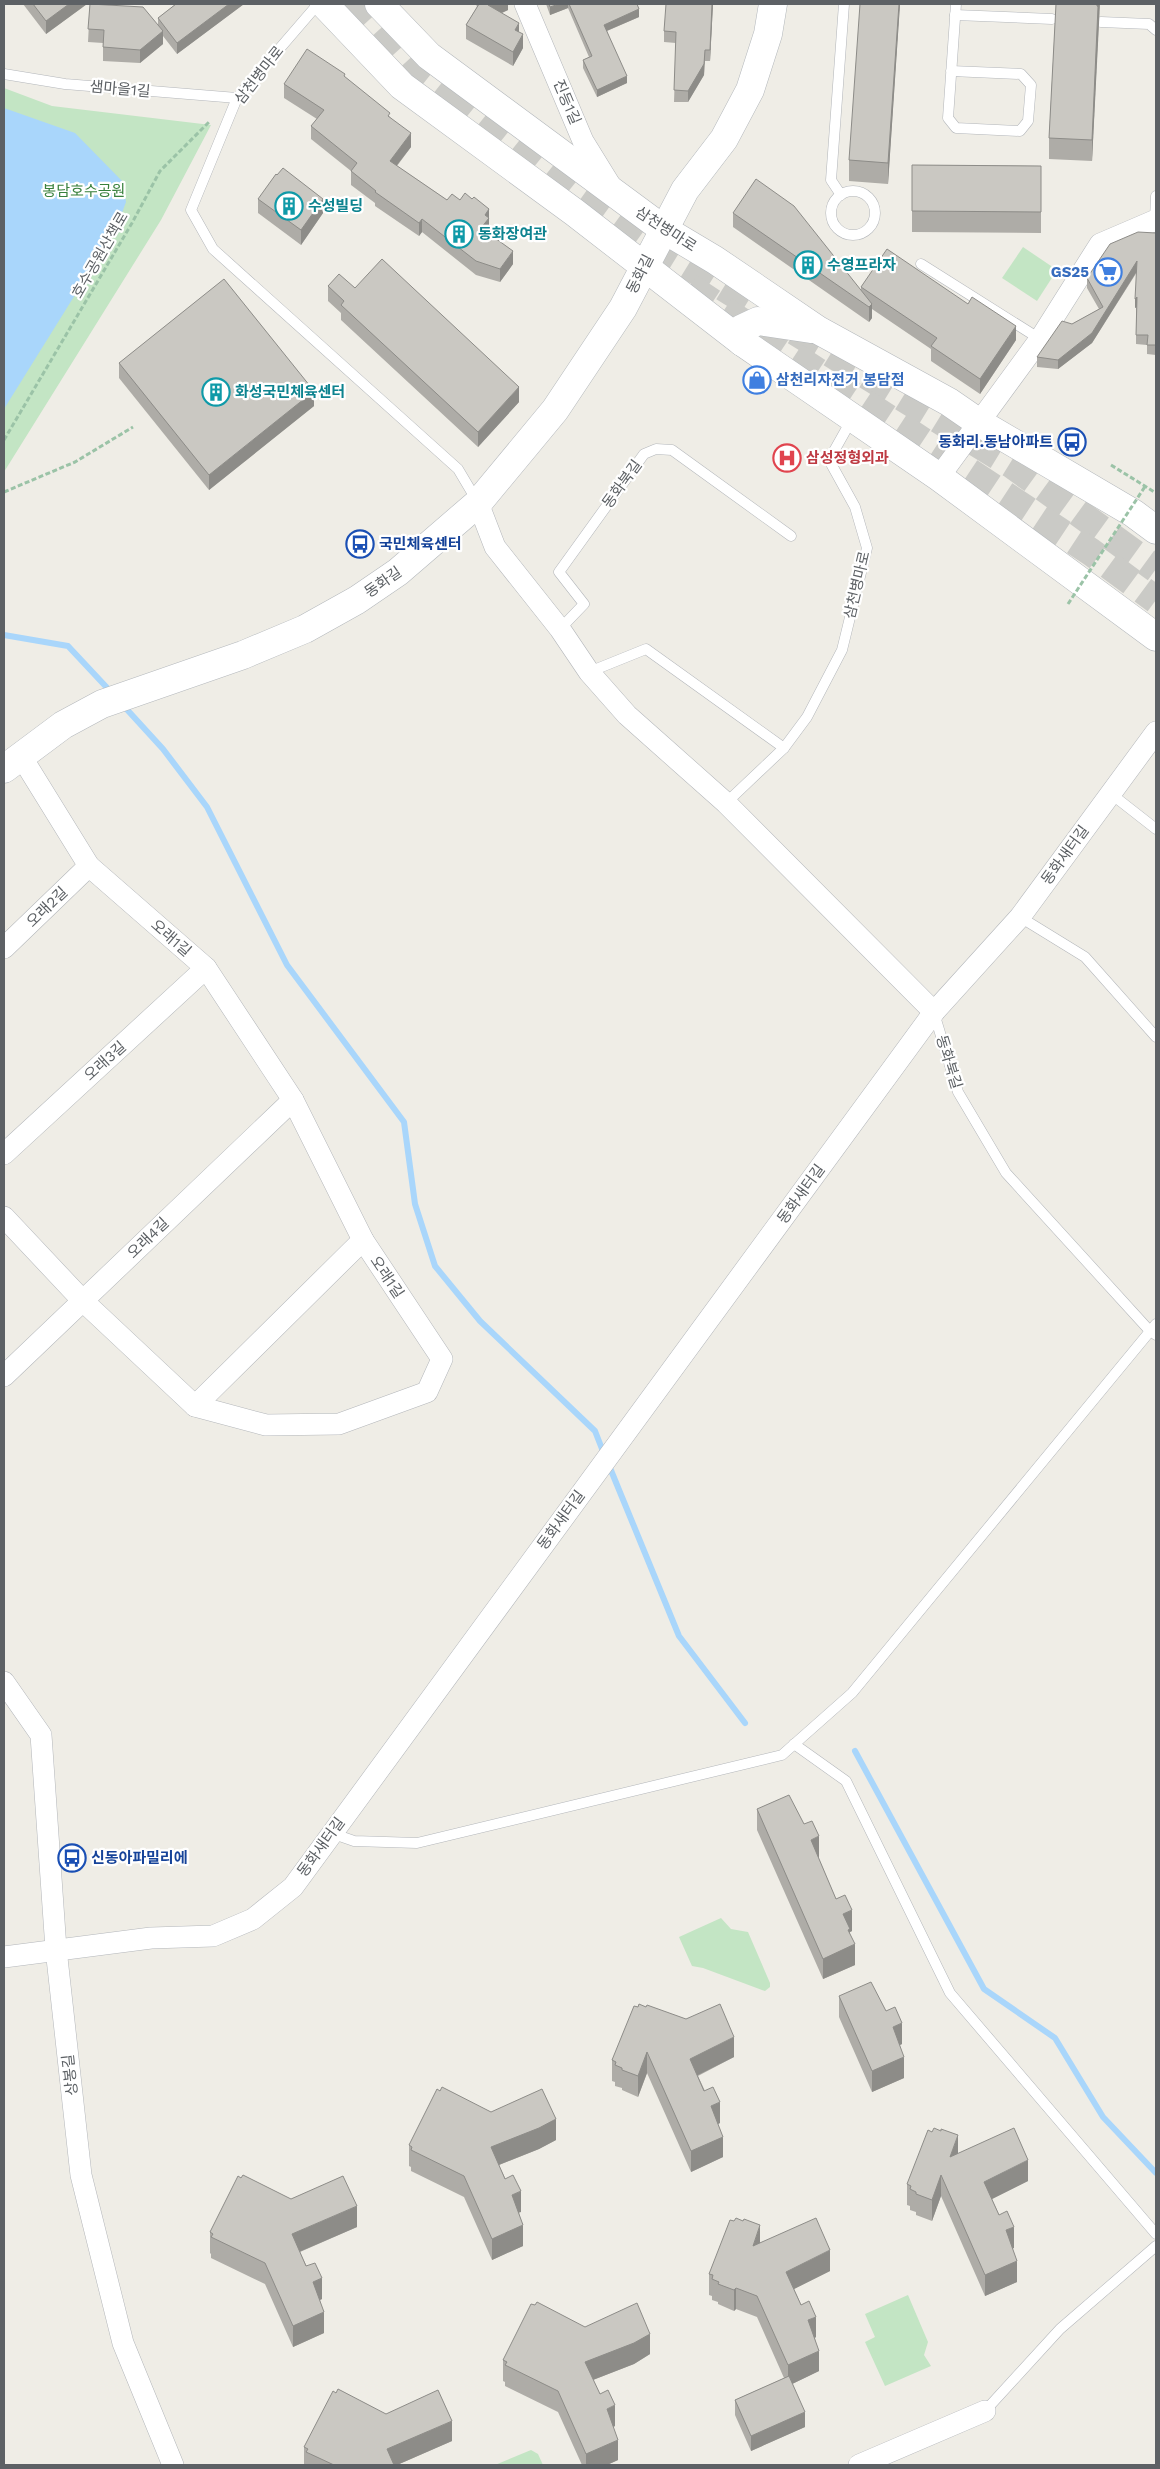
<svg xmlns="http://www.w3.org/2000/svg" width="1160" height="2469" viewBox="0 0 1160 2469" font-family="'Work Sans','Noto Sans KR',sans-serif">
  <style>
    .green { fill: #c3e5c4 }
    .water { fill: #a9d6fb }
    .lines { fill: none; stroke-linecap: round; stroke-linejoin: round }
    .stream { stroke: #a9d6fb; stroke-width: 6 }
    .secondary-tunnel { stroke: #cacac6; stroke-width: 28; stroke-dasharray: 28 14; stroke-linecap: butt }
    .lane-casing { stroke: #b3b6ba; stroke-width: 11 }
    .street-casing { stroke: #b3b6ba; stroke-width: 22 }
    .secondary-casing { stroke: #b4b8bc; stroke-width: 29 }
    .path { stroke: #9bc3a7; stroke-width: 3; stroke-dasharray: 5 2.5; stroke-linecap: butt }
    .lane { stroke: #fff; stroke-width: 10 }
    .street { stroke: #fff; stroke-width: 21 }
    .secondary { stroke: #fff; stroke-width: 28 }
    .path-bridge { stroke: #9bc3a7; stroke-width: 3; stroke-dasharray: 5 2.5; stroke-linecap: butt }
    .wall { fill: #aeaca7 }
    .shaded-wall { fill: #8d8c88 }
    .building { fill: #cac8c2; stroke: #8d8c88 }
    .labels { text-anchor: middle; stroke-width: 4.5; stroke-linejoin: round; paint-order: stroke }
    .street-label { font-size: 15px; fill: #5d6165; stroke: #fff }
    .park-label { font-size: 15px; fill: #38813d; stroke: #fff }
    .culture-label { font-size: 15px; font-weight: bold; fill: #0d838f; stroke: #fff; text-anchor: start }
    .shop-label { font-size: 15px; font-weight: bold; fill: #366cbe; stroke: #fff; text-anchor: end }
    .transit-label { font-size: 15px; font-weight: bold; fill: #164399; stroke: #fff; text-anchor: start }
    .health-label { font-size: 15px; font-weight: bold; fill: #be3a42; stroke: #fff; text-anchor: start }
  </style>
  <rect width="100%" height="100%" fill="#efede6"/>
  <!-- green -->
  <g class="green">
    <polygon points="4,88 52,106 211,125 161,220 4,472"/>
    <polygon points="1023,247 1057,270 1037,301 1002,278"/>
    <polygon points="721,1918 731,1929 748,1932 770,1983 770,1987 765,1991 703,1968 692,1966 679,1937"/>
    <polygon points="908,2295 928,2342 924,2355 931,2366 885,2386 865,2342 875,2337 865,2314"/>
    <polygon points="531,2450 538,2454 543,2465 495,2465"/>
  </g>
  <!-- water -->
  <polygon class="water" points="4,108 75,133 122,181 126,202 116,229 4,409"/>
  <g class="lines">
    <!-- stream -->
    <g class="stream">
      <polyline points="4,635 68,646 111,692"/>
      <polyline points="121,703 163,749 207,807 287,965 404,1122 415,1204 435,1266 480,1321 595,1431 604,1454"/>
      <polyline points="608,1463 679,1636 745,1723"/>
      <polyline points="855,1751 984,1989 1055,2038 1103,2117 1156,2173"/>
    </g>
    <!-- secondary-tunnel -->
    <g class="secondary-tunnel">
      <polyline points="345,4 403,68 460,113"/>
      <polyline points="453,89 581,192 653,244 1011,464 1156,569"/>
      <polyline points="689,287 1091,552 1156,600"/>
    </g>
    <!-- lane casing -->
    <g class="lane-casing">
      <g id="lane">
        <polyline points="318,4 237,98 191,210 213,249 458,469 477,501"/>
        <polyline points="955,15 1052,19"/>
        <polyline points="1101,22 1149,24 1156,30"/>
        <polyline points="951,71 1021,74 1031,85 1028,121 1020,131 956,128 948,118 956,4"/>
        <polyline points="4,74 65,84 237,98"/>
        <circle cx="853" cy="213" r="22"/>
        <polyline points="841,195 831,180 844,4"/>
        <polyline points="1155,220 1156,196"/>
        <polyline points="921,264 1040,339"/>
        <polyline points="560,629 584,604 559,572 644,454 656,449 672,450 791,536"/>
        <polyline points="589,672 646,649 784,748"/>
        <polyline points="1110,793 1156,829"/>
        <polyline points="726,803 784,748 807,717 842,650 867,548 855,507 829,460 852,419"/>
        <polyline points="1020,917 1085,957 1156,1037"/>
        <polyline points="934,1013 958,1092 1006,1173 1149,1330 1156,1335"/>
        <polyline points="794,1744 846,1781 950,1993 1156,2234"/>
        <polyline points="331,1833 354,1841 417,1843 782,1755 852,1693 1156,1324"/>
        <polyline points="985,2411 1060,2329 1156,2246"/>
      </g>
    </g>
    <!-- street casing -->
    <g class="street-casing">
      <g id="street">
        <polyline points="525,4 583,141 612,188"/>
        <polyline points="939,477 1040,339 1100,244 1156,220"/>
        <polyline points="478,503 495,547 560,629 589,672 627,715 726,803 934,1012"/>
        <polyline points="4,948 89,866"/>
        <polyline points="4,1154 206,968"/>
        <polyline points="4,1217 83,1301 195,1406 266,1425 339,1424 427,1392 442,1359 363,1240 293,1100 206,968 89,866 21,756"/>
        <polyline points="4,1376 293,1100"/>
        <polyline points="195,1406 363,1240"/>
        <polyline points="4,1682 41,1735 56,1949 81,2175 123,2343 173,2465"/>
        <polyline points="4,1957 151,1938 213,1936 253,1919 293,1887 934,1012 1020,917 1156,732"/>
        <polyline points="859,2465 985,2411"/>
      </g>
    </g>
    <!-- secondary casing -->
    <g class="secondary-casing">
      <g id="secondary">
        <polyline points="324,4 402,86 574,212 742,342 939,477 1156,637"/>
        <polyline points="379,4 429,56 663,229 715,260 818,330 949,402 978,422 1133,513 1156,530"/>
        <polyline points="742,342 741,329 758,321 811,329"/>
        <polyline points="4,769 63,725 102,704 243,655 305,629 357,600 398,572 478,503 555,410 623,308 685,190 724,139 750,90 768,34 773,4"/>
      </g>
    </g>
    <!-- path -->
    <g class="path">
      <polyline points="4,440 132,223 160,171 210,121"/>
      <polyline points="1111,465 1156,493"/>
      <polyline points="4,492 75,462 133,427"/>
    </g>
    <!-- lane -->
    <use href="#lane" class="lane"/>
    <!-- street -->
    <use href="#street" class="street"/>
    <!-- secondary -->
    <use href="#secondary" class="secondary"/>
    <!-- path-bridge -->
    <polyline class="path-bridge" points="1068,604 1146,485"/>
  </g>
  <!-- wall -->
  <g class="wall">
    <polygon points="23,4 87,4 46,34"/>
    <polygon points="90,4 109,4 107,5 158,25 158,18 176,4 244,4 177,54 163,36 163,44 140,63 103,61 103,43 88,42"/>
    <polygon points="476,4 508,4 508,10 502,13 519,33 523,48 513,66 466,39 466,25 477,7"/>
    <polygon points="546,4 637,4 639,17 607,31 627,83 597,97 583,68 583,60 589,57 568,8 550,15"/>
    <polygon points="713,4 710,61 705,61 704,75 688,102 674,102 676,43 664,42 664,31"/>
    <polygon points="900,4 888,184 849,181 849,160"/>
    <polygon points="1056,4 1099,16 1092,161 1049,159 1049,138"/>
    <polygon points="345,77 390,117 411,147 397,166 447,200 460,200 472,199 489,209 489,231 488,232 513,264 500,282 476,275 422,232 419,236 375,206 375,203 351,185 351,171 311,139 311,126 317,119 284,98 284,84"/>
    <polygon points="912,165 1041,166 1041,233 912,232"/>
    <polygon points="258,199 323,213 301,245 258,213"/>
    <polygon points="733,213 861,290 861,287 1016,340 980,394 931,361 931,349 872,309 872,318 869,322 733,227"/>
    <polygon points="1156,233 1156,355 1147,354 1147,345 1136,344 1136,307 1135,308 1137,272 1092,343 1058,369 1037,367 1037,357 1072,324 1099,309 1087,288 1087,278"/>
    <polygon points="328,286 355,288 519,402 478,447 341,320 341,313 328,301"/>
    <polygon points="119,363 314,406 209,490 119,378"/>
    <polygon points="757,1809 804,1824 819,1857 818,1857 836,1899 852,1931 850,1932 850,1934 855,1965 823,1979 757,1830"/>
    <polygon points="839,1996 902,2044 900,2045 904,2078 872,2092 839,2017"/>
    <polygon points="638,2007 646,2007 734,2057 698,2076 720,2123 718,2124 723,2157 691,2172 647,2073 638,2097 622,2090 622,2088 615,2086 615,2082 612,2081 612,2060"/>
    <polygon points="491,2112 556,2140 539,2149 499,2165 521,2212 519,2212 523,2246 492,2260 464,2197 411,2171 411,2167 409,2166 409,2145"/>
    <polygon points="958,2154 1028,2181 992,2199 1014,2248 1012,2248 1017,2282 985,2296 941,2196 932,2221 916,2215 916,2212 910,2210 910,2206 907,2205 907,2184"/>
    <polygon points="357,2227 300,2252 322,2299 320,2300 324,2333 293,2347 265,2284 211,2258 211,2254 210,2253 210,2232"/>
    <polygon points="760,2243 830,2271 794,2289 816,2337 815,2338 819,2371 792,2384 805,2427 751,2451 735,2415 735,2400 784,2378 757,2317 736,2309 734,2311 718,2304 718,2302 712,2300 712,2296 709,2295 709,2274"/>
    <polygon points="585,2327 650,2354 634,2364 593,2380 615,2426 613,2427 618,2460 607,2465 582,2465 558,2412 505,2386 505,2382 503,2381 503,2360"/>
    <polygon points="386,2414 452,2441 397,2465 304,2465 304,2447"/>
  </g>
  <!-- shaded-wall -->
  <g class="shaded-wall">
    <polygon points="69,4 87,4 46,34 46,21"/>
    <polygon points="229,4 244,4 177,54 177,43"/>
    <polygon points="490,4 508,4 508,10 488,19 488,5"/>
    <polygon points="559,4 568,4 568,8 550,15 550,7"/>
    <polygon points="712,4 713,4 710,61 710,50"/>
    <polygon points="899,4 900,4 888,184 888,163"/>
    <polygon points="1094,4 1100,4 1092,161 1092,140"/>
    <polygon points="639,9 639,17 604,32 604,25"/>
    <polygon points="519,23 519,37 515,30"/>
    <polygon points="163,31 163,44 140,63 140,50"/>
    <polygon points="523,34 523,48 513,66 513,52"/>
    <polygon points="705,50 704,75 688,102 688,91"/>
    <polygon points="627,76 627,83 597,97 597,90"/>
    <polygon points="411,133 411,147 390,174 390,161"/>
    <polygon points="323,199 323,213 301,245 301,230"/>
    <polygon points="489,209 489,231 481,241 481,228 485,215"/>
    <polygon points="422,219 422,232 419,236 419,223"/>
    <polygon points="513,251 513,264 500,282 500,269"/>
    <polygon points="1137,261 1137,271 1092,343 1058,369 1058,360 1092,333"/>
    <polygon points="1137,297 1137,307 1135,308 1135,299"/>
    <polygon points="872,304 872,318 869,322 869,307"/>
    <polygon points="1016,326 1016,340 980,394 980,379"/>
    <polygon points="519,387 519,402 478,447 478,432"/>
    <polygon points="314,391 314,406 209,490 209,475"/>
    <polygon points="819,1836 819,1857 811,1861 811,1840"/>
    <polygon points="852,1910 852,1931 850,1932 850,1946 855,1944 855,1965 823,1979 823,1959 843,1914"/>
    <polygon points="902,2023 902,2044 893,2048 893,2027"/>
    <polygon points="734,2037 734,2057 690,2079 690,2059"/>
    <polygon points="647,2052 647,2073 638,2097 638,2076"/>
    <polygon points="904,2057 904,2078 872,2092 872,2071"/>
    <polygon points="720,2102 720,2123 711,2127 711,2106"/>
    <polygon points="556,2119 556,2140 539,2149 491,2168 491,2147"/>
    <polygon points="958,2135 958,2156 950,2157"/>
    <polygon points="723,2137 723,2157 691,2172 691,2151"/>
    <polygon points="1028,2160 1028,2181 984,2203 984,2182"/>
    <polygon points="941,2175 941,2196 932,2221 932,2200"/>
    <polygon points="521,2191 521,2212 512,2215 512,2195"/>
    <polygon points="357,2206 357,2227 292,2255 292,2234"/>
    <polygon points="523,2225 523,2246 492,2260 492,2239"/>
    <polygon points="760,2225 760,2246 753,2246"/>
    <polygon points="1014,2227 1014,2248 1006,2251 1006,2230"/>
    <polygon points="830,2250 830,2271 786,2293 786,2272"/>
    <polygon points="1017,2261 1017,2282 985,2296 985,2275"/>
    <polygon points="322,2278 322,2299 313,2303 313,2282"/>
    <polygon points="736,2288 736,2309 734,2311 734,2290"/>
    <polygon points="324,2312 324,2333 293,2347 293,2326"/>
    <polygon points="816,2317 816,2337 808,2341 808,2320"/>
    <polygon points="650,2334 650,2354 634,2364 585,2383 585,2362"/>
    <polygon points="819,2351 819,2371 788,2386 788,2365"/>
    <polygon points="615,2405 615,2426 607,2430 607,2409"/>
    <polygon points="805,2412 805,2427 751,2451 751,2436"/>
    <polygon points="452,2421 452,2441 397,2465 387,2465 387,2449"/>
    <polygon points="618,2440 618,2460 607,2465 586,2465 586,2454"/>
  </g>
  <!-- building -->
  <g class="building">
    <polygon points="33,4 69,4 46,21"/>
    <polygon points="90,4 143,7 163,31 140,50 103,47 104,30 88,29"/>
    <polygon points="176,4 229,4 177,43 158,18"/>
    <polygon points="479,4 490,4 488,5 519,23 515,30 523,34 513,52 466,25"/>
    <polygon points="549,4 559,4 550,7"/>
    <polygon points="569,4 637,4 639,9 604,25 627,76 597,90 583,60 592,56"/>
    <polygon points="666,4 712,4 710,50 705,50 704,64 688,91 674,90 676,32 664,31"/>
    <polygon points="860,4 899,4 888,163 849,160"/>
    <polygon points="1056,4 1096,4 1098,7 1092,140 1049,138"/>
    <polygon points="307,49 345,74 344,76 390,113 388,116 411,133 390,161 447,200 452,194 460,200 465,193 472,199 474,197 489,209 485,215 489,218 481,228 513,251 500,269 476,261 422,219 419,223 375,192 376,191 351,171 357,163 311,126 324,110 284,84"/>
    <polygon points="912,165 1041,166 1041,212 912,211"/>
    <polygon points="283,168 323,199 301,230 258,199 276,174 277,175"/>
    <polygon points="756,179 794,206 872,304 869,307 733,213"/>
    <polygon points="1138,232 1156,233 1156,345 1147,345 1148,335 1136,335 1137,297 1135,299 1137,261 1092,333 1058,360 1037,357 1062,321 1072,324 1103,307 1087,278 1110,244"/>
    <polygon points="887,249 968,304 972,297 1016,326 980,379 931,346 937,338 861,287"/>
    <polygon points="382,259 519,387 478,432 341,305 344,301 328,286 339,274 355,288"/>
    <polygon points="224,279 314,391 209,475 119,363"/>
    <polygon points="789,1795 804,1824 812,1821 819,1836 811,1840 836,1899 845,1895 852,1910 843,1914 850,1929 848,1930 855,1944 823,1959 757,1809"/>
    <polygon points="871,1982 886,2011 895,2007 902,2023 893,2027 904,2057 872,2071 839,1996"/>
    <polygon points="639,2004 646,2007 647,2005 686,2019 720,2004 734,2037 690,2059 704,2091 713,2087 720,2102 711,2106 723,2137 691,2151 647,2052 638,2076 622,2070 622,2068 615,2065 616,2062 612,2060 634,2006 638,2007"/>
    <polygon points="442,2087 491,2112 542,2089 556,2119 539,2128 491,2147 505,2179 513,2175 521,2191 512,2195 523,2225 492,2239 464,2176 411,2150 412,2147 409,2145 437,2089 440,2091"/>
    <polygon points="934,2128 941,2131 941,2129 958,2135 950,2157 1014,2128 1028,2160 984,2182 999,2215 1007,2211 1014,2227 1006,2230 1017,2261 985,2275 941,2175 932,2200 916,2194 916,2192 910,2189 911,2186 907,2184 928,2130 932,2132"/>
    <polygon points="243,2175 291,2199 343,2176 357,2206 292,2234 306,2266 315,2263 322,2278 313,2282 324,2312 293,2326 265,2263 211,2237 213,2234 210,2232 238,2176 241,2178"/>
    <polygon points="736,2218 743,2221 744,2219 760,2225 753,2246 816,2218 830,2250 786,2272 801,2305 809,2301 816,2317 808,2320 819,2351 788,2365 757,2296 736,2288 734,2290 718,2284 719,2282 712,2279 713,2275 709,2274 730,2220 734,2221"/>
    <polygon points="537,2302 585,2327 637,2303 650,2334 634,2343 585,2362 600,2394 608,2390 615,2405 607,2409 618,2440 586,2454 558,2391 505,2365 507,2362 503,2360 531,2304 535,2305"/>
    <polygon points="789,2376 805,2412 751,2436 735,2400"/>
    <polygon points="338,2389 386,2414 438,2390 452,2421 387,2449 394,2465 334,2465 306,2452 308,2449 304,2447 333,2391 336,2393"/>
  </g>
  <!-- icons -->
  <defs>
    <g id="building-ring" transform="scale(1.4375)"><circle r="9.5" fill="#fff" stroke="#0f9aa8" stroke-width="1.5"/><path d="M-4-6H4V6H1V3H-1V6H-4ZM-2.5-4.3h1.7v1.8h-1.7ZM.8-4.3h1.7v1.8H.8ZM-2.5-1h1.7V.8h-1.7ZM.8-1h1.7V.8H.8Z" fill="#0f9aa8"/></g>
    <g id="supermarket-ring" transform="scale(1.4375)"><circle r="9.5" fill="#fff" stroke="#3f7fe0" stroke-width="1.5"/><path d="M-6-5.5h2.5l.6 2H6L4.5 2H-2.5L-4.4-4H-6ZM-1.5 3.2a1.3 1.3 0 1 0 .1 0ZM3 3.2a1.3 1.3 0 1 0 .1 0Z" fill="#3f7fe0"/></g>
    <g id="shop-ring" transform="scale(1.4375)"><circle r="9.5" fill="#fff" stroke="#3f7fe0" stroke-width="1.5"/><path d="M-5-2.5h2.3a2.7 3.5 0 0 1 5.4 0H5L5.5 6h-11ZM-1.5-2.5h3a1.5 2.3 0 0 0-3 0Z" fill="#3f7fe0"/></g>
    <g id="bus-ring" transform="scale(1.4375)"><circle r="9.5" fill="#fff" stroke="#1a4fb4" stroke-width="1.5"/><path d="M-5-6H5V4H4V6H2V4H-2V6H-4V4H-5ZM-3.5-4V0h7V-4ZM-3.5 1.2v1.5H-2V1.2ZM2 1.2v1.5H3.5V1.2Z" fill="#1a4fb4"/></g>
    <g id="hospital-ring" transform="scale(1.4375)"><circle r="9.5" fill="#fff" stroke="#e0444e" stroke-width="1.5"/><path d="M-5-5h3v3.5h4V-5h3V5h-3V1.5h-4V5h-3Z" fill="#e0444e"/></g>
  </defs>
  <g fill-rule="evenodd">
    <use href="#building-ring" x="289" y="206"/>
    <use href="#building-ring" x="459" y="234"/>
    <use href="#building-ring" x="808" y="265"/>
    <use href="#supermarket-ring" x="1108" y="272"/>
    <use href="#shop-ring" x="757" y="380"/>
    <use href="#building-ring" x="216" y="392"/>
    <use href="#bus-ring" x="1072" y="442"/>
    <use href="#hospital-ring" x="787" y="458"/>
    <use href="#bus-ring" x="360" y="544"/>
    <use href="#bus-ring" x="72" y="1858"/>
  </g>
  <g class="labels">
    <!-- street labels -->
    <g class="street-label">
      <text transform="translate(259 75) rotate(-52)" y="5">삼천병마로</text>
      <text transform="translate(120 89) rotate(5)" y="5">샘마을1길</text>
      <text transform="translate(567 102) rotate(67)" y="5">진등1길</text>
      <text transform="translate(666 229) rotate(33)" y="5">삼천병마로</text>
      <text transform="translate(100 255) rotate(-60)" y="5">호수공원산책로</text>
      <text transform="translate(640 274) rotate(-63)" y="5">동화길</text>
      <text transform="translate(622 484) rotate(-54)" y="5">동화북길</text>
      <text transform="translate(383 582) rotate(-35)" y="5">동화길</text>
      <text transform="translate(857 585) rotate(-77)" y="5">삼천병마로</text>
      <text transform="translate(1065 855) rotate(-54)" y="5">동화새터길</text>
      <text transform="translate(47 907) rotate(-44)" y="5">오래2길</text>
      <text transform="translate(171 938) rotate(41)" y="5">오래1길</text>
      <text transform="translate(105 1061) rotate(-42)" y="5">오래3길</text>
      <text transform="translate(949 1062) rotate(73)" y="5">동화북길</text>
      <text transform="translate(801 1194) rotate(-54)" y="5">동화새터길</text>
      <text transform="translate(148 1238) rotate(-44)" y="5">오래4길</text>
      <text transform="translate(387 1277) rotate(56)" y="5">오래1길</text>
      <text transform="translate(561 1520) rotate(-54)" y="5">동화새터길</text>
      <text transform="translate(321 1847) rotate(-54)" y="5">동화새터길</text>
      <text transform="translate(70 2075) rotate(-96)" y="5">상봉길</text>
    </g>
    <!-- park labels -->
    <g class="park-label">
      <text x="84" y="196">봉담호수공원</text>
    </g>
    <!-- culture labels -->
    <g class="culture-label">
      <text x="308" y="211">수성빌딩</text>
      <text x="478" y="239">동화장여관</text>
      <text x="827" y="270">수영프라자</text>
      <text x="235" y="397">화성국민체육센터</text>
    </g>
    <!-- shop labels -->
    <g class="shop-label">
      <text x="1089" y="277">GS25</text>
      <text x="776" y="385" text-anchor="start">삼천리자전거 봉담점</text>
    </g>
    <!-- transit labels -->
    <g class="transit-label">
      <text x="1053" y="447" text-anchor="end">동화리.동남아파트</text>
      <text x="379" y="549">국민체육센터</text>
      <text x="91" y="1863">신동아파밀리에</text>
    </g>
    <!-- health labels -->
    <g class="health-label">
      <text x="806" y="463">삼성정형외과</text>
    </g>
  </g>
  <!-- border -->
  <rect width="1160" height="2469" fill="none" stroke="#5d6165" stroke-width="10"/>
</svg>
